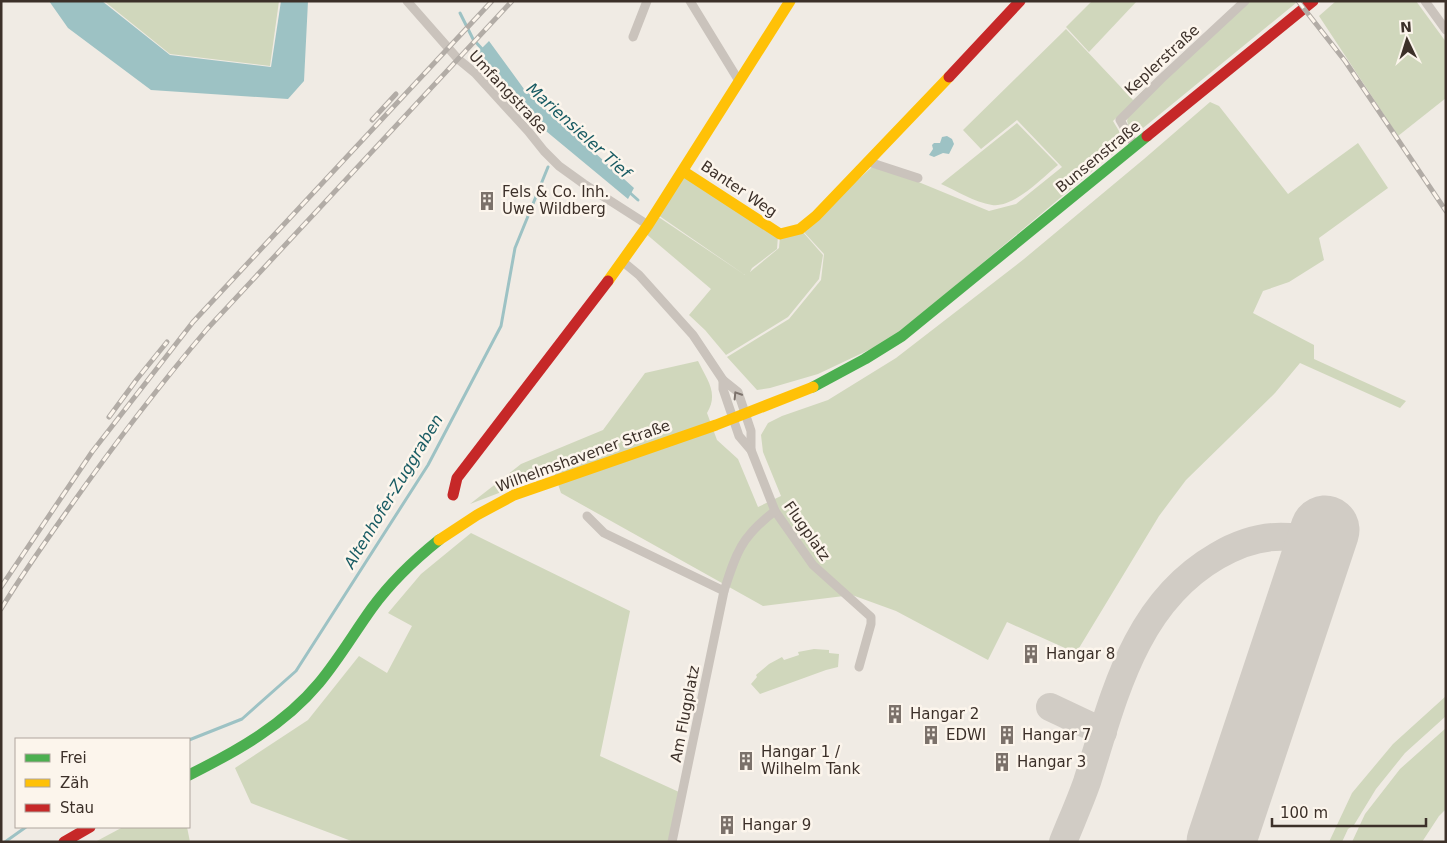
<svg xmlns="http://www.w3.org/2000/svg" width="1447" height="843" viewBox="0 0 1447 843" font-family="'DejaVu Sans',sans-serif">
  <style>
    .green { fill: #d0d7bc }
    .water { fill: #9dc2c4 }
    .lines { fill: none; stroke-linecap: round; stroke-linejoin: round }
    .stream { stroke: #9dc2c4; stroke-width: 3 }
    .taxiway { stroke: #d1ccc5; stroke-width: 28 }
    .runway { stroke: #d1ccc5; stroke-width: 69 }
    .street { stroke: #cac3bc; stroke-width: 9 }
    .fast { stroke: #4caf50; stroke-width: 11 }
    .slow { stroke: #ffc107; stroke-width: 11 }
    .jam { stroke: #c62828; stroke-width: 11 }
    .rail-casing { stroke: #b2aca6; stroke-width: 5 }
    .rail { stroke: #fcf5ec; stroke-width: 3; stroke-dasharray: 9; stroke-linecap: butt }
    .oneway { stroke: #7c726b }
    .labels { text-anchor: middle; stroke-width: 5; stroke-linejoin: round; paint-order: stroke }
    .street-label { font-size: 15px; fill: #3c3029; stroke: #fcf5ec }
    .poi-label { font-size: 15px; fill: #3c3029; stroke: #fcf5ec; text-anchor: start }
    .water-label { font-size: 16px; font-style: italic; fill: #185b63; stroke: #fcf5ec }
  </style>
  <rect width="100%" height="100%" fill="#f0ebe4"/>
  <!-- green -->
  <g class="green">
    <polygon points="104,1 279,1 270,66 170,54"/>
    <polygon points="1092,1 1137,1 1089,52 1066,27"/>
    <polygon points="1240,1 1295,1 1296,3 1137,133 1130,130 1127,121 1131,104 1113,121 1119,131 1122,146 892,339 818,374 770,388 757,390 727,357 789,319 821,280 824,254 802,230 872,167 916,181 989,211 1016,204 1062,167 1017,120 981,149 963,130 1066,29 1133,100"/>
    <polygon points="1336,1 1416,1 1446,42 1446,98 1398,136 1319,16"/>
    <path d="M1210 102 1219 106 1288 194 1358 143 1388 188 1319 238 1324 260 1289 282 1263 291 1253 313 1314 345V359L1406 401 1400 408 1300 363 1275 393 1186 480 1159 516 1076 653 1007 622 988 660 896 611 852 595 763 606 561 493 554 472 470 504 521 464 603 430 645 373 698 361C707 380 719 393 707 413L717 440 738 459 758 507 781 496 763 452 761 435 768 423 782 416 828 400 896 358 1024 259 1144 159Z"/>
    <path d="M1017 123 1058 165C1042 178 1014 208 992 205 974 202 957 191 941 184Z"/>
    <polygon points="685,175 778,236 777,249 752,268 750,272 779,248 780,236 802,231 823,255 819,279 788,317 726,355 705,330 689,315 711,289 645,233 657,216 745,275 658,215"/>
    <polygon points="471,533 630,611 600,756 679,792 668,842 354,842 251,803 235,768 308,720 359,656 387,673 412,626 388,613 421,574"/>
    <polygon points="814,649 829,650 829,653 839,654 838,667 826,670 760,694 751,684 757,677 756,675 769,664 782,657 784,660 799,655 798,652"/>
    <polygon points="1446,696 1446,716 1405,753 1376,789 1354,825 1348,829 1342,842 1329,842 1352,793 1393,744"/>
    <polygon points="1446,728 1446,809 1439,816 1422,842 1352,842 1365,814 1400,769"/>
    <polygon points="123,827 187,827 190,842 95,842"/>
  </g>
  <!-- water -->
  <g class="water">
    <polygon points="49,1 102,1 170,55 271,67 281,1 308,1 304,81 288,99 151,90 68,28"/>
    <polygon points="489,41 524,89 634,188 628,199 529,117 475,55"/>
    <polygon points="947,136 952,139 954,144 949,154 943,153 934,157 929,155 933,149 932,145 934,143 940,143 942,137"/>
  </g>
  <g class="lines">
    <!-- stream -->
    <g class="stream">
      <polyline points="460,13 473,39 483,50"/>
      <polyline points="629,192 638,200"/>
      <polyline points="189,740 242,719 296,671 428,465 501,326 515,248 548,167"/>
      <polyline points="5,842 26,827"/>
    </g>
    <!-- taxiway -->
    <g class="taxiway">
      <polyline points="1050,707 1103,732"/>
      <path d="M1063 842C1071 822 1080 802 1087 782 1114 697 1134 604 1217 556 1239 543 1264 535 1289 537 1308 539 1311 556 1310 571"/>
    </g>
    <!-- runway -->
    <polyline class="runway" points="1221,842 1325,530"/>
    <!-- street -->
    <g class="street">
      <polyline points="407,1 458,59 475,73 528,131 544,151 559,166 584,184 648,225"/>
      <polyline points="690,1 739,81"/>
      <polyline points="1425,1 1446,30"/>
      <polyline points="633,37 647,1"/>
      <polyline points="1135,146 1120,120 1161,79 1245,1"/>
      <polyline points="869,162 918,178"/>
      <polyline points="622,261 639,275 693,335 723,380 738,392 751,431 751,450"/>
      <polyline points="723,380 723,389 739,436 751,450 775,511 813,565 871,617 871,624 859,667"/>
      <polyline points="587,516 604,533 724,591"/>
      <path d="M672 842 724 591C736 553 741 537 775 511"/>
    </g>
    <!-- fast -->
    <g class="fast">
      <polyline points="813,387 865,359 902,336 1147,136"/>
      <path d="M189 775C237 751 284 725 319 683 339 659 354 633 372 608 391 582 414 560 439 540"/>
    </g>
    <!-- slow -->
    <g class="slow">
      <polyline points="683,171 780,234 800,229 816,216 949,77"/>
      <polyline points="608,281 648,225 790,1"/>
      <polyline points="439,540 477,515 514,495 716,425 813,387"/>
    </g>
    <!-- jam -->
    <g class="jam">
      <polyline points="949,77 1020,1"/>
      <polyline points="1147,136 1313,1"/>
      <polyline points="453,495 457,478 608,281"/>
      <polyline points="64,842 90,827"/>
    </g>
    <!-- rail casing -->
    <g class="rail-casing">
      <g id="rail">
        <polyline points="1298,1 1345,61 1446,211"/>
        <polyline points="372,120 396,94"/>
        <polyline points="109,417 137,379 167,342"/>
        <polyline points="1,587 92,452 193,322 492,1"/>
        <path d="M1 609C21 576 43 545 65 514 110 450 157 388 208 328L512 1"/>
      </g>
    </g>
    <!-- rail -->
    <use href="#rail" class="rail"/>
  </g>
  <!-- one-way arrows -->
  <defs><path id="oneway-chevron" d="M-2-3.5L2.5 0L-2 3.5" fill="none" stroke-width="1.6" stroke-linecap="round" stroke-linejoin="round" transform="scale(1.25)"/></defs>
  <use class="oneway" href="#oneway-chevron" transform="translate(737 395) rotate(-122)"/>
  <!-- icons -->
  <defs>
    <g id="building-bare" transform="scale(1.5)"><path d="M-4-6H4V6H1V3H-1V6H-4ZM-2.5-4.3h1.7v1.8h-1.7ZM.8-4.3h1.7v1.8H.8ZM-2.5-1h1.7V.8h-1.7ZM.8-1h1.7V.8H.8Z" fill="#7b716a" stroke="#fcf5ec" stroke-width="2.5" paint-order="stroke"/></g>
  </defs>
  <g fill-rule="evenodd">
    <use href="#building-bare" x="487" y="201"/>
    <use href="#building-bare" x="1031" y="654"/>
    <use href="#building-bare" x="895" y="714"/>
    <use href="#building-bare" x="931" y="735"/>
    <use href="#building-bare" x="1007" y="735"/>
    <use href="#building-bare" x="746" y="761"/>
    <use href="#building-bare" x="1002" y="762"/>
    <use href="#building-bare" x="727" y="825"/>
  </g>
  <g class="labels">
    <!-- street labels -->
    <g class="street-label">
      <text transform="translate(1162 60) rotate(-43)" y="5">Keplerstraße</text>
      <text transform="translate(508 92) rotate(47)" y="5">Umfangstraße</text>
      <text transform="translate(1098 157) rotate(-39)" y="5">Bunsenstraße</text>
      <text transform="translate(739 189) rotate(34)" y="5">Banter Weg</text>
      <text transform="translate(583 456) rotate(-20)" y="5">Wilhelmshavener Straße</text>
      <text transform="translate(807 531) rotate(55)" y="5">Flugplatz</text>
      <text transform="translate(685 714) rotate(-79)" y="5">Am Flugplatz</text>
    </g>
    <!-- poi labels -->
    <g class="poi-label">
      <text x="502" y="197">Fels &amp; Co. Inh.<tspan x="502" dy="17">Uwe Wildberg</tspan></text>
      <text x="1046" y="659">Hangar 8</text>
      <text x="910" y="719">Hangar 2</text>
      <text x="946" y="740">EDWI</text>
      <text x="1022" y="740">Hangar 7</text>
      <text x="761" y="757">Hangar 1 /<tspan x="761" dy="17">Wilhelm Tank</tspan></text>
      <text x="1017" y="767">Hangar 3</text>
      <text x="742" y="830">Hangar 9</text>
    </g>
    <!-- water labels -->
    <g class="water-label">
      <text transform="translate(579 130) rotate(42)" y="6">Mariensieler Tief</text>
      <text transform="translate(393 491) rotate(-59)" y="6">Altenhofer-Zuggraben</text>
    </g>
  </g>
  <!-- border -->
  <rect width="1447" height="843" fill="none" stroke="#3c3029" stroke-width="5"/>
  <!-- legend -->
  <rect x="15" y="738" width="175" height="90" fill="#fcf5ec" stroke="#afa69e"/>
  <rect x="25" y="754" width="25" height="8" fill="#4caf50" stroke="#afa69e"/>
  <text x="60" y="763" font-size="15" fill="#3c3029">Frei</text>
  <rect x="25" y="779" width="25" height="8" fill="#ffc107" stroke="#afa69e"/>
  <text x="60" y="788" font-size="15" fill="#3c3029">Zäh</text>
  <rect x="25" y="804" width="25" height="8" fill="#c62828" stroke="#afa69e"/>
  <text x="60" y="813" font-size="15" fill="#3c3029">Stau</text>
  <!-- north arrow -->
  <g transform="translate(1407 40) rotate(356)" stroke="#fcf5ec" stroke-width="4" paint-order="stroke">
  <path d="M0-4L9 19L0 12L-9 19Z" fill="#3c3029"/>
  <text y="-8" font-size="14" font-weight="bold" text-anchor="middle" fill="#3c3029">N</text>
  </g>
  <!-- scale -->
  <path d="M1272 818v8h154v-8" fill="none" stroke="#3c3029" stroke-width="2.5"/>
  <text x="1280" y="818" font-size="15" fill="#3c3029" stroke="#fcf5ec" stroke-width="4" paint-order="stroke">100 m</text>
</svg>
